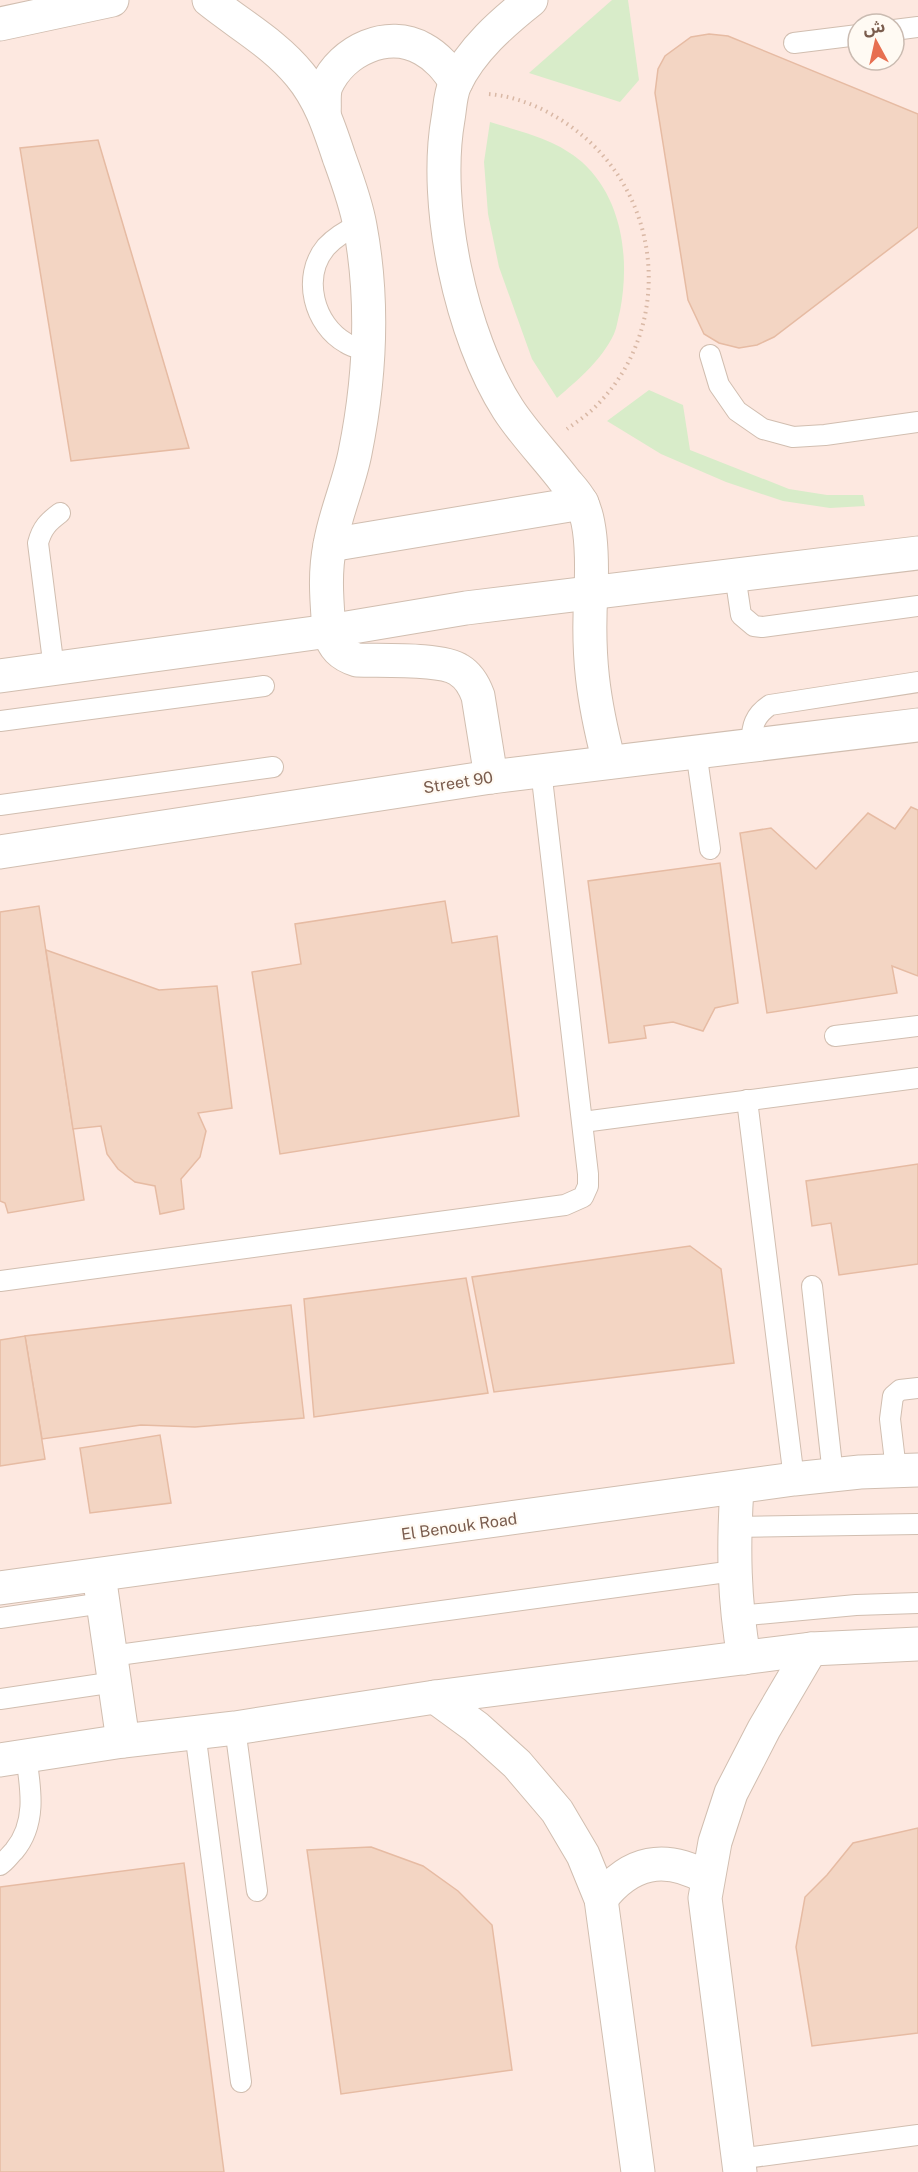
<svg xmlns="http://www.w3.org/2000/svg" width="918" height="2172" viewBox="0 0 918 2172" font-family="'Public Sans','Noto Sans Arabic',sans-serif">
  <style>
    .commercial { fill: #fde8e0; fill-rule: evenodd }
    .green { fill: #d8ecc9 }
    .building { fill: #f3d5c3; stroke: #e6bba3; stroke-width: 1.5 }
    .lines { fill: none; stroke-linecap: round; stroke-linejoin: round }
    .service-casing { stroke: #d1beb0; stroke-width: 22 }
    .minor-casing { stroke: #d1beb0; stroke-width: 35 }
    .tertiary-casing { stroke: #d1beb0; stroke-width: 35 }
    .path { stroke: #d9b8a5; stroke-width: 4; stroke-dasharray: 1.5 4.5; stroke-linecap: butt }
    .service { stroke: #fff; stroke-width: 20 }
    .minor { stroke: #fff; stroke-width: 33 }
    .tertiary { stroke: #fff; stroke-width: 33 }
    .labels { text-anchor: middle; stroke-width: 4.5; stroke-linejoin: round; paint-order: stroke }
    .street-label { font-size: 16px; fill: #7a5c4d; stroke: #fffaf3 }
  </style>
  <rect width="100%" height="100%" fill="#fdf6ec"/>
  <!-- commercial -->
  <path class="commercial" d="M0 0H918V2172H0ZM858 24H894V60H858Z"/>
  <!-- green -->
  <g class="green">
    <polygon points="612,0 628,0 639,80 620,102 529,73"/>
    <path d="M490 122C522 132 556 139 582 162 623 199 630 260 620 311 618 318 617 327 614 334 601 361 579 379 557 398L532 359 499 267 488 214 484 162Z"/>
    <polygon points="649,390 683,405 690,450 789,489 827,495 863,495 865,506 830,508 783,501 726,482 661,454 607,421"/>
  </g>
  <!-- building -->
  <g class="building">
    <polygon points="709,34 728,36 918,114 918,227 774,337 757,345 739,348 719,343 704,334 688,300 655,93 658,69 665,56 691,37"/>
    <polygon points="98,140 189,448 71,461 20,148"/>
    <polygon points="911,807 918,810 918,976 892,966 897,993 767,1013 740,833 771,828 816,869 868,813 895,829"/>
    <polygon points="720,863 738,1003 715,1008 703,1031 673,1022 644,1026 646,1038 609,1043 588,881"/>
    <polygon points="445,901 452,943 497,936 519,1116 280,1154 252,972 301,964 295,924"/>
    <polygon points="39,906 84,1200 8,1213 5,1203 0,1201 0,912"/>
    <polygon points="46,950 159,990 217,986 232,1108 198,1113 206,1131 200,1157 181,1179 184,1209 160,1214 155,1186 135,1182 118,1169 107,1154 101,1126 73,1129"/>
    <polygon points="918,1164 918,1264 839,1275 831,1223 812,1226 806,1181"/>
    <polygon points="690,1246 721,1269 734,1363 494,1392 472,1277"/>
    <polygon points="466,1278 488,1393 314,1417 304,1299"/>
    <polygon points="291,1305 304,1418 195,1427 141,1425 42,1439 25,1336"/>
    <polygon points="25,1336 45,1459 0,1466 0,1340"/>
    <polygon points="160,1435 171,1503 90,1513 80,1448"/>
    <polygon points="918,1828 918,2033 812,2046 796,1947 805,1897 827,1875 853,1843"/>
    <polygon points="371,1847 423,1866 458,1891 492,1925 512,2070 341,2094 307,1850"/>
    <polygon points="184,1863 224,2172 0,2172 0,1887"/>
  </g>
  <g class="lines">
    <!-- service casing -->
    <g class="service-casing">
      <g id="service">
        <polyline points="894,30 918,27"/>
        <polyline points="794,43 858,35"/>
        <path d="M360 224C347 230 336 236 326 247 301 277 314 325 346 343 352 347 361 349 367 351"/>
        <polyline points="710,355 719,385 737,411 763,429 793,437 825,435 918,422"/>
        <polyline points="735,575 741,615 754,626 762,627 918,606"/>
        <path d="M54 669 38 543C42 528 48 522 60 513"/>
        <polyline points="0,721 264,686"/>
        <path d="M752 744C751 726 755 715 770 705L918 682"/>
        <polyline points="696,751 710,849"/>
        <polyline points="0,805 273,767"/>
        <polyline points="835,1036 918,1026"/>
        <polyline points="747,1100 794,1479"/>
        <polyline points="583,1122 918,1078"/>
        <polyline points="0,1281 565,1205 583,1197 588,1186 588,1174 541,770"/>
        <polyline points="812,1286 833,1475"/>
        <polyline points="896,1470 890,1419 893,1396 900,1390 918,1388"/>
        <polyline points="734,1527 918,1524"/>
        <polyline points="737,1616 856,1605 918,1603"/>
        <polyline points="0,1618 103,1603"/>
        <polyline points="111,1656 734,1571"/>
        <polyline points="0,1699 115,1682"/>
        <polyline points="235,1728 257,1891"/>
        <polyline points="195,1732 241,2082"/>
        <path d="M0 1865C6 1861 9 1856 14 1851 37 1824 31 1789 26 1756"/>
        <polyline points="738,2159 918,2135"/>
      </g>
    </g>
    <!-- minor casing -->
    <g class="minor-casing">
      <g id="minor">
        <path d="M209 0C240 25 275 44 300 75 320 99 329 127 339 157 347 179 356 203 360 226 374 301 370 379 355 453 349 484 335 514 330 545 324 574 327 602 329 631"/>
        <path d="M531 0C502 23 471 50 455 84 450 95 450 108 448 119 433 205 461 336 508 409 524 434 547 457 565 481 570 487 577 494 581 502 593 523 592 568 591 592"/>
        <path d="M324 114C325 105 323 94 326 86 342 50 388 29 423 49 438 57 447 69 456 82"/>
        <polyline points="330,545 582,503"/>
        <polyline points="435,1697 476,1727 517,1764 557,1811 583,1855 601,1899 638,2172"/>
        <path d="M601 1899C630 1861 665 1854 707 1878"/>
        <polyline points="740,2172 705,1898 715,1842 731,1793 764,1729 811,1649"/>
      </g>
    </g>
    <!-- tertiary casing -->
    <g class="tertiary-casing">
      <g id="tertiary">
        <polyline points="0,24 112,0"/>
        <path d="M591 592C587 656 593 700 609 762"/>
        <path d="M329 631C333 647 341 655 357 660 380 661 442 658 459 670 469 676 474 685 478 696L491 777"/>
        <polyline points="0,676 329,631 466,608 918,553"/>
        <polyline points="0,852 491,777 918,725"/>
        <path d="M737 1488C733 1548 734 1599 744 1658"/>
        <polyline points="99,1575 123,1741"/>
        <polyline points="0,1588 794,1479 860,1472 918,1470"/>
        <polyline points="0,1760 123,1741 235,1728 435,1697 811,1649 918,1644"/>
      </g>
    </g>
    <!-- path -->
    <path class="path" d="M489 94C523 97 557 114 583 136 663 203 672 327 599 403 590 413 578 421 567 429"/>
    <!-- service -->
    <use href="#service" class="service"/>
    <!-- minor -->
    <use href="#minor" class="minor"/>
    <!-- tertiary -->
    <use href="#tertiary" class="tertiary"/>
  </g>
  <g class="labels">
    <!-- street labels -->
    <g class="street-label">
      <text transform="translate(458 782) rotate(-9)" y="6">Street 90</text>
      <text transform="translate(459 1526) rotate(-8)" y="6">El Benouk Road</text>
    </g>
  </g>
  <!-- north arrow -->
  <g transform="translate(876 42) rotate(352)"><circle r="28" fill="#fffaf3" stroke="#cabbb1" stroke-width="1.5"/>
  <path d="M0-4.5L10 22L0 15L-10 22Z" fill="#e76f51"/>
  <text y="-9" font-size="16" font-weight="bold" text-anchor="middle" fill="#7a5c4d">ش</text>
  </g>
</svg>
